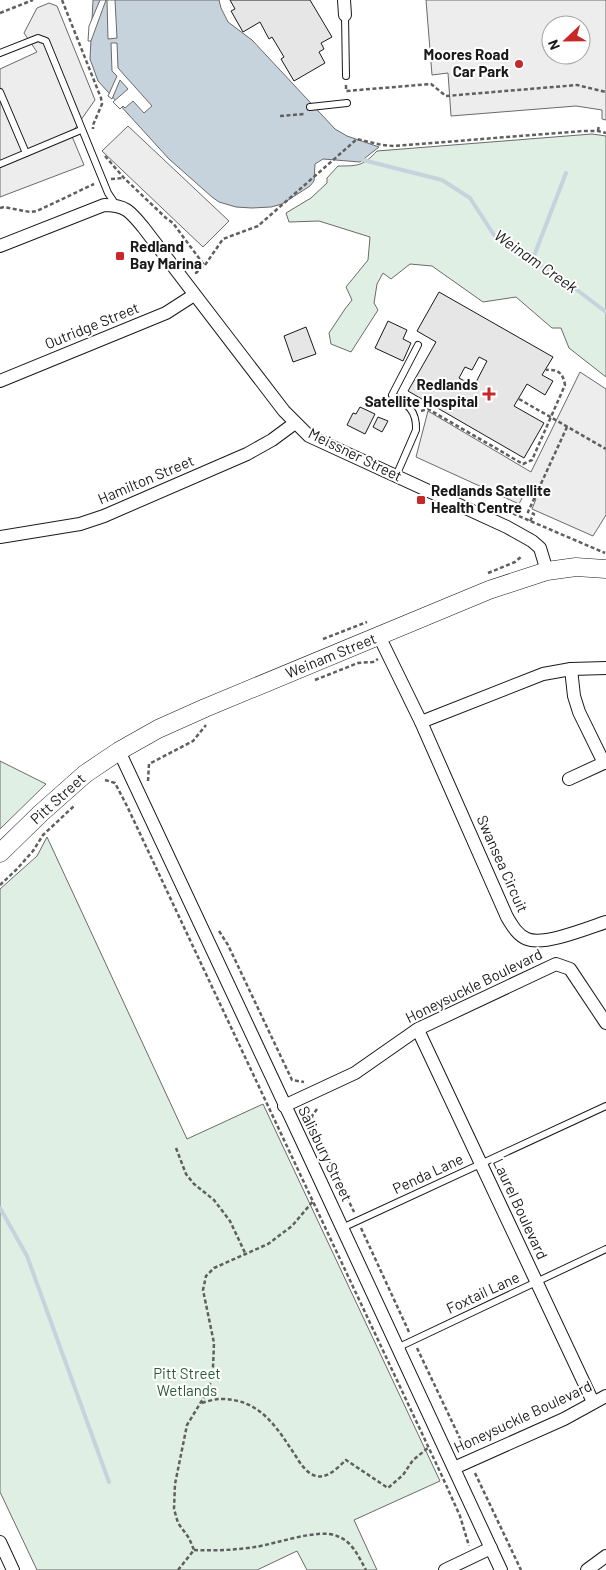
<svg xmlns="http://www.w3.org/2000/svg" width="606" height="1570" viewBox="0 0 606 1570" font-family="Barlow,sans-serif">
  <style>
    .green { fill: #e0efe3; stroke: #6a6a6a }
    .parking { fill: #ededed; stroke: #6a6a6a; fill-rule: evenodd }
    .water { fill: #c6d2dc; stroke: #6a6a6a }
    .pier { fill: #fff; stroke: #6a6a6a }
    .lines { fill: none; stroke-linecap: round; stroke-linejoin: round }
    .stream { stroke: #c6d2dc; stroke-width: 4 }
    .building { fill: #e6e6e6; stroke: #1a1a1a; fill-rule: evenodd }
    .lane-casing { stroke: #1a1a1a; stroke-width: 8 }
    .street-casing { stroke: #1a1a1a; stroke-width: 14 }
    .secondary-casing { stroke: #1a1a1a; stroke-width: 19 }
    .path { stroke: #5f5f5f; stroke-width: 2.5; stroke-dasharray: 4 2.5; stroke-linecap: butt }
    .lane { stroke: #fff; stroke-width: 6 }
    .street { stroke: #fff; stroke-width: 12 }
    .secondary { stroke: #fff; stroke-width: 18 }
    .poi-dot { fill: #c62828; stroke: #fff; stroke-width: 2 }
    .labels { text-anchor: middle; stroke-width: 4; stroke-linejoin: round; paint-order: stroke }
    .poi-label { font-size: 15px; font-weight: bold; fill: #1a1a1a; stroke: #fff; text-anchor: end }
    .street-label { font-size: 15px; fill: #1a1a1a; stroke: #fff }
    .park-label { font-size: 15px; fill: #2b5a34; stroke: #fff }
    .water-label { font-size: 16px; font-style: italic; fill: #1a1a1a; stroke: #fff }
  </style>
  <rect width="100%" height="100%" fill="#fff"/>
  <!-- green -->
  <g class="green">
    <path d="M592 134 606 136V377L569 348 561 328H552L516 297 483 302 432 266 410 264 391 279 383 273 377 284 374 303 378 310 351 352 331 344 329 333 345 309 352 300 346 287 368 260 370 237 319 221 289 222 286 213 311 198 327 183V178L338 166C358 166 363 166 377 151Z"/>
    <polygon points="0,761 46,784 0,829"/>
    <polygon points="47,837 187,1139 263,1104 440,1481 354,1520 377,1570 307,1570 297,1551 257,1570 37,1570 0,1492 0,889 37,856"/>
  </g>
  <!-- parking -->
  <g class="parking">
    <path d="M426 0H606V120L602 119V110L576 106 451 116 448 73 432 75ZM551 25H581V55H551Z"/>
    <polygon points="49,3 57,6 95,100 71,134 84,165 0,197 0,69 37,52 24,33 37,8"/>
    <polygon points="128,126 229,221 203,247 102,151"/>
    <polygon points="580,372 606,389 606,515 593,536 532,509 536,499 524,494 519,504 416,457 428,411 531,472"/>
  </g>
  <!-- water -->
  <polygon class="water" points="93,0 219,0 221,8 228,22 252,40 335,129 347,136 379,147 360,162 323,159 315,164 314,181 310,186 282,204 271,207 252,208 236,207 219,202 212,197 169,159 98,81 90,59"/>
  <!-- pier -->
  <g class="pier">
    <polygon points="100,0 106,0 91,41 88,41 89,26"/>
    <polygon points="107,0 115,0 117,38 108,39"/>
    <polygon points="111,43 117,43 118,68 152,106 144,113 133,101 125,108 123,106 120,109 113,102 128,89 120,80 112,99 108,96 117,76 112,71"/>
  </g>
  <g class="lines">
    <!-- stream -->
    <g class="stream">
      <polyline points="363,160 442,180 470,198 494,235 532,261 556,274 606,312"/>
      <polyline points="532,261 566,173"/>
      <polyline points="0,1208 27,1256 109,1482"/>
    </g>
  </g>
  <!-- building -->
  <g class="building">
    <polygon points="230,0 310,0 332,37 321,43 324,49 319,52 325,63 294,81 281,59 284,57 272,37 269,39 260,22 243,32 231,11 235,9"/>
    <path d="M439 292 553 357 542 375 553 381 545 395 527 384 514 406 544 423 524 458 408 391 436 342 417 331ZM479 357 487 361 474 386 459 378 465 367 472 370Z"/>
    <polygon points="388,321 407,330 403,339 411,343 403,361 375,348"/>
    <polygon points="306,327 316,354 293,362 284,336"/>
    <polygon points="360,407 375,414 365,434 347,425 353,413 356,414"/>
    <polygon points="378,417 388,421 382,432 373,427"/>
  </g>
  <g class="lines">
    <!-- lane casing -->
    <g class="lane-casing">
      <g id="lane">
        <polyline points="345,15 346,76"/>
        <polyline points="0,53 38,38 46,41 108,193 116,205"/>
        <polyline points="0,92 26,153"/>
        <polyline points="310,107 347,103"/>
        <polyline points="0,164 81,130"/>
        <path d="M396 476 416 430C417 410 407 404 392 395L418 345"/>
        <polyline points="342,1228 606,1106"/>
        <polyline points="399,1347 606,1249"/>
      </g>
    </g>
    <!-- street casing -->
    <g class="street-casing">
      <g id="street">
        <polyline points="344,0 345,15"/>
        <path d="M0 246 104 205C125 205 130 211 143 227L284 411 309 436 507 527 532 541 540 548 547 571"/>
        <polyline points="0,381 166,313 194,295"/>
        <polyline points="0,537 80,524 104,516 247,454 272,440 295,423"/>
        <path d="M379 636 421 722 507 917C512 925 517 935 527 939 544 946 588 928 606 922"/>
        <polyline points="571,669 574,696 579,712 604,763"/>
        <polyline points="421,722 543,674 571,669 606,668"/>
        <path d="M119 751C247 1024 375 1296 501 1570"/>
        <polyline points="569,779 606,762"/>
        <polyline points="418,1030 593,1402"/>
        <polyline points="284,1106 355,1073 418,1029 556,964 570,969 606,1023"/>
        <polyline points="454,1468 564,1419 606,1396"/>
        <polyline points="0,1542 13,1570"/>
        <polyline points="445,1570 491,1548"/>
        <polyline points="587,1570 606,1556"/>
      </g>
    </g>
    <!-- secondary casing -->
    <g class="secondary-casing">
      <polyline id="secondary" points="0,853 41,813 85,774 119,751 158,729 205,708 489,590 547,571 576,567 606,569"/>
    </g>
    <!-- path -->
    <g class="path">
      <polyline points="62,0 101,98 102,104 93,125 93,129"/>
      <polyline points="0,13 33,0"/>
      <polyline points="346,85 346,91 431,84 446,96 577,85 606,92"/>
      <polyline points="280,116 304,114"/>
      <polyline points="598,131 599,125"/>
      <polyline points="105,156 124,178 166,218 173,223 204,265 196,273 197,275"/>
      <polyline points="111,179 123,178"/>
      <polyline points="0,208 4,207 30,212 37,211 94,184"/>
      <polyline points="205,265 223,239 258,226 357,139 382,145 394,146 583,131 598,131 606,133"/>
      <polyline points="519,399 606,449"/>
      <path d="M421 411 428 409 523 464 532 460 565 385C563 373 558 369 546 370"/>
      <polyline points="507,511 605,553"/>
      <polyline points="530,521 534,514 528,512 567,427"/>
      <polyline points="488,573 515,562 522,556"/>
      <polyline points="323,639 367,622"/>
      <polyline points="315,680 358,663 373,662 378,659"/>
      <polyline points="105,780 115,783 127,806 442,1476 460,1516 469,1546"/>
      <polyline points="148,781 149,764 193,741 206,725"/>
      <polyline points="0,885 16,870 33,851 43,835 74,806"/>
      <polyline points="219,931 228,945 292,1080 304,1082"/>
      <polyline points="317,1109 312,1116 312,1124 354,1212"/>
      <polyline points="176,1148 186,1174 194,1184 214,1200 230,1221 246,1255"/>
      <polyline points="361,1228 409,1332"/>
      <polyline points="417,1348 465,1449"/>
      <path d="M202 1403C208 1401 215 1399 221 1399 261 1399 277 1428 297 1458 301 1465 308 1474 316 1476 328 1479 338 1467 346 1460L388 1488 403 1475 413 1460 428 1448"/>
      <polyline points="475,1473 521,1570"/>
      <path d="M194 1550C214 1551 234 1550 255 1547 276 1544 318 1528 337 1536 353 1542 358 1556 366 1570"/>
      <polyline points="178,1570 194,1550 189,1538 178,1523 174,1509 175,1484 187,1425 209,1389 213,1367 214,1343 203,1290 206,1276 214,1268 268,1244 292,1226 314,1200"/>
    </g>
    <!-- lane -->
    <use href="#lane" class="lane"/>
    <!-- street -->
    <use href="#street" class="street"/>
    <!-- secondary -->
    <use href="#secondary" class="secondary"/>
  </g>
  <!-- markers -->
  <g class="poi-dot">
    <circle cx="519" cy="64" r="5"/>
    <rect x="115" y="251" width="10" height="10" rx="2.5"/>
    <path d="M486.5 386.5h5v5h5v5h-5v5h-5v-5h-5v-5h5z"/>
    <rect x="416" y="495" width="10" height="10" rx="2.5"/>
  </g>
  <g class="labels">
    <!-- poi labels -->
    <g class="poi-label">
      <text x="509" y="60">Moores Road<tspan x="509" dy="17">Car Park</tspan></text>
      <text x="130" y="252" text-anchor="start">Redland<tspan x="130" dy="17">Bay Marina</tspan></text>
      <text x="478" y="390">Redlands<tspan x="478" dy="17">Satellite Hospital</tspan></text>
      <text x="431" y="496" text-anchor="start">Redlands Satellite<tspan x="431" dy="17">Health Centre</tspan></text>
    </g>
    <!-- street labels -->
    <g class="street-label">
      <text transform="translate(92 326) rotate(-22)" y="5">Outridge Street</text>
      <text transform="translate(355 455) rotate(26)" y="5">Meissner Street</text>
      <text transform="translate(146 480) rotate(-23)" y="5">Hamilton Street</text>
      <text transform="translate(331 656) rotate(-22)" y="5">Weinam Street</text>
      <text transform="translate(58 799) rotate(-42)" y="5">Pitt Street</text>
      <text transform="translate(502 864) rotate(66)" y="5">Swansea Circuit</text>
      <text transform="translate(474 986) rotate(-26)" y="5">Honeysuckle Boulevard</text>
      <text transform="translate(325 1154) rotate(64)" y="5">Salisbury Street</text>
      <text transform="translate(428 1174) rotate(-25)" y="5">Penda Lane</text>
      <text transform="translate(520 1209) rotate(65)" y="5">Laurel Boulevard</text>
      <text transform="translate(483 1293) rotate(-25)" y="5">Foxtail Lane</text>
      <text transform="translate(523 1417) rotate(-25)" y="5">Honeysuckle Boulevard</text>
    </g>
    <!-- park labels -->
    <g class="park-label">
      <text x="187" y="1379">Pitt Street<tspan x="187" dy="17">Wetlands</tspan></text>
    </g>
    <!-- water labels -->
    <g class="water-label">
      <text transform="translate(536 261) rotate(35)" y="6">Weinam Creek</text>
    </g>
  </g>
  <!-- north arrow -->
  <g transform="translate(566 40) rotate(248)"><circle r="24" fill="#ffffff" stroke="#a3a3a3"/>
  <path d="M0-4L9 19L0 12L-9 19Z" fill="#c62828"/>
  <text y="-8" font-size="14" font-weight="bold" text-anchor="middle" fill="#1a1a1a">N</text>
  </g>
</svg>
